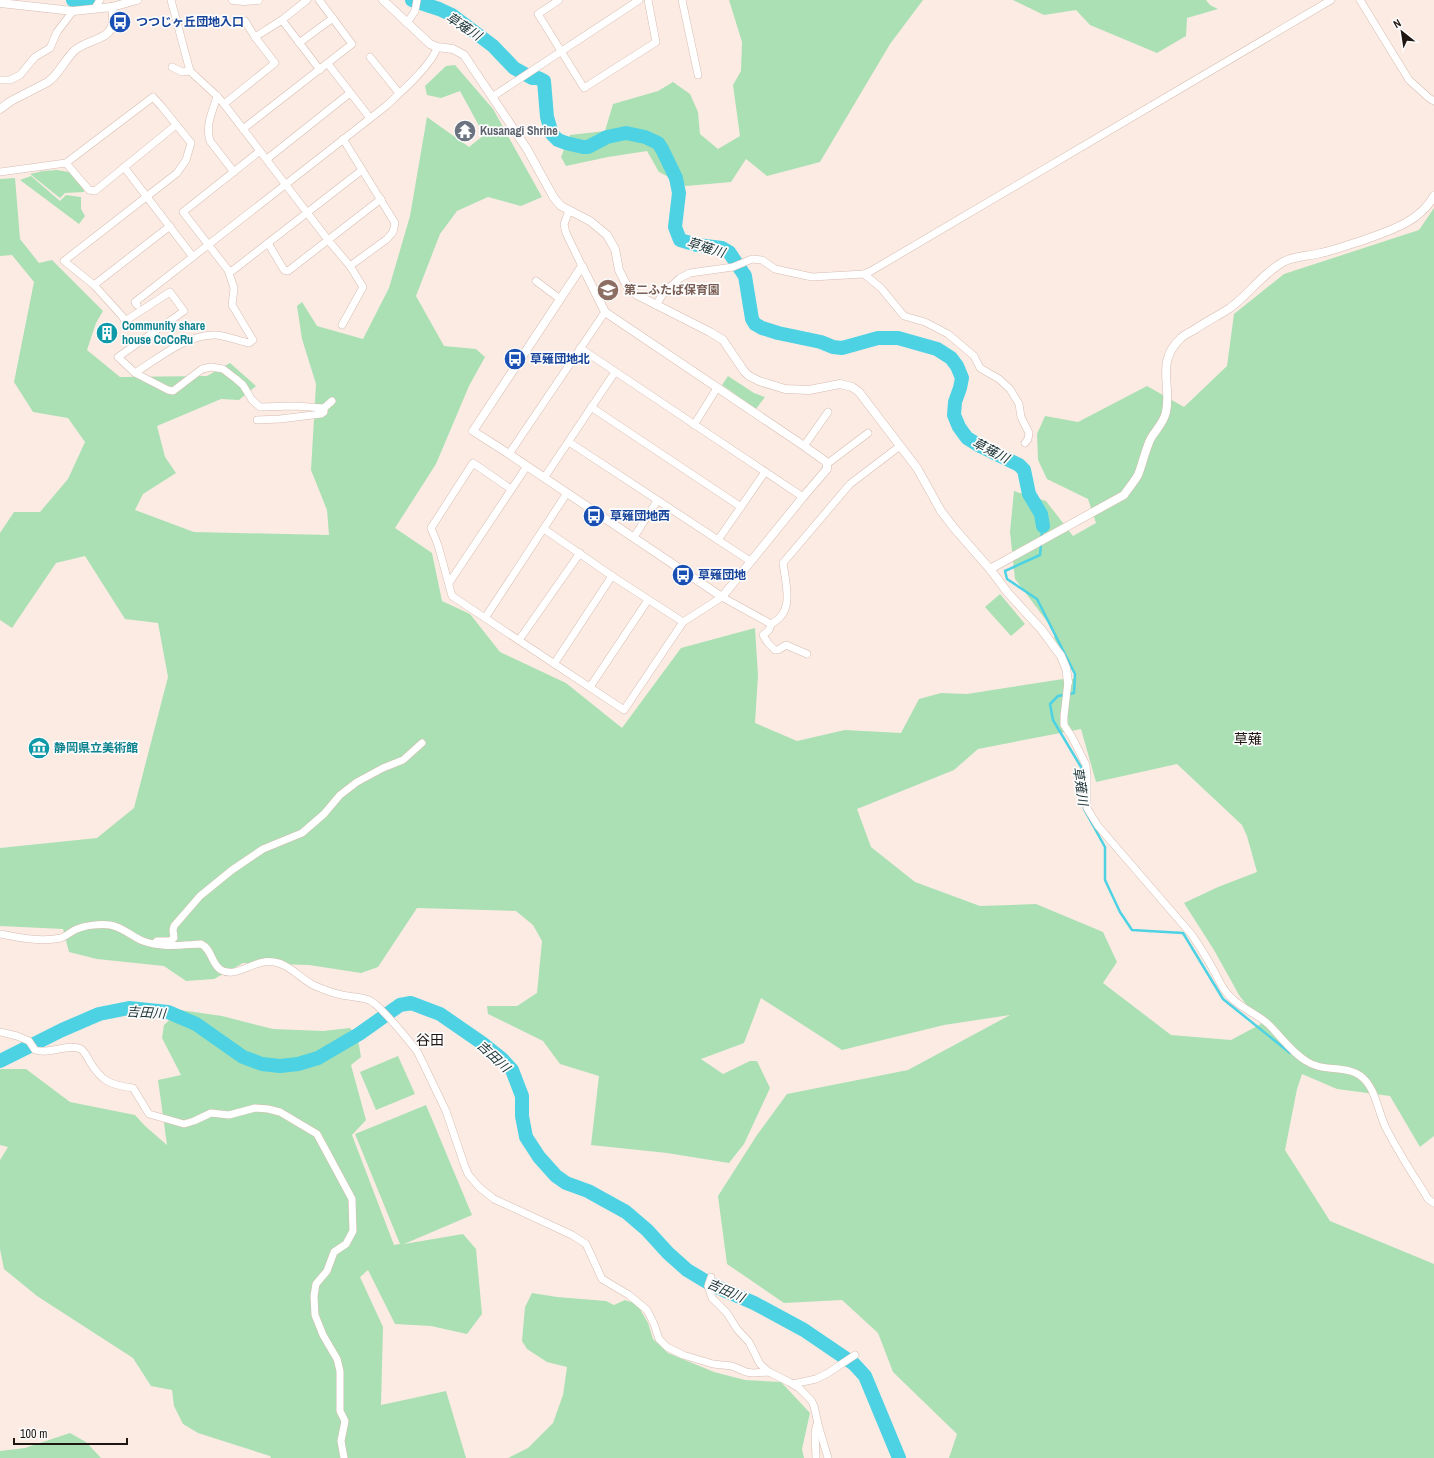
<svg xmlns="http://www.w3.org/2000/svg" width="1434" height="1458" viewBox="0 0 1434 1458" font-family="'Archivo Narrow','Noto Sans JP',sans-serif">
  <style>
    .green { fill: #aae0b4; fill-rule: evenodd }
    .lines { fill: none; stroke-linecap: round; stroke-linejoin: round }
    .stream { stroke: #4dd2e4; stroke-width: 2.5 }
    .river { stroke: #4dd2e4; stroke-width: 14 }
    .minor-casing { stroke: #d6bcb0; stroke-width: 8 }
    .tertiary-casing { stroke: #d6bcb0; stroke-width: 9 }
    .minor { stroke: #fff; stroke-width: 7 }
    .tertiary { stroke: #fff; stroke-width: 8 }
    .labels { text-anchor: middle; stroke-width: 3.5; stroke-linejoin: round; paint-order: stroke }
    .transit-label { font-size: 12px; font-weight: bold; fill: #164399; stroke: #fcfcfc; text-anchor: start }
    .worship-label { font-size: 12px; font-weight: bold; fill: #5b616d; stroke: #fcfcfc; text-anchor: start }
    .education-label { font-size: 12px; font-weight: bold; fill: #785e54; stroke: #fcfcfc; text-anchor: start }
    .culture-label { font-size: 12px; font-weight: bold; fill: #0d838f; stroke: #fcfcfc; text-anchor: start }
    .water-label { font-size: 13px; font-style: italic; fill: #20373a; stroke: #fcfcfc }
    .quarter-label { font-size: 14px; fill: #1f1511; stroke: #fcfcfc }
  </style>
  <rect width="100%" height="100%" fill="#fcebe3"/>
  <!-- green -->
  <g class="green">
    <polygon points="729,0 923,0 890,44 820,162 767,176 746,159 731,182 686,186 659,172 647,151 608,157 566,166 561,157 570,135 605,131 613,104 658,91 673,82 690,94 698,112 700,134 718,149 740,136 733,85 741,71 742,42"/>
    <polygon points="1013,0 1206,0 1210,5 1218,9 1187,18 1186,36 1157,53 1090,25 1076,10 1044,15"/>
    <path d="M455 65 493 109 542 197 521 206 488 197 457 211 440 234 416 296 444 346 476 349 485 357 469 386 436 464 395 528 432 553 442 601 470 614 500 652 566 683 622 728 681 648 755 628 758 675 755 723 797 741 845 730 901 733 919 699 941 693 967 694 1063 679H1076L1075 674 1054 638 1055 632 1015 579 1010 532 1014 491 1046 501 1073 536 1096 523 1088 499 1047 479 1038 460 1037 434 1045 416 1078 422 1147 386 1184 407 1227 366 1234 314 1284 274 1419 230 1434 208V1136L1420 1147 1390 1096 1337 1089 1302 1074 1297 1089 1285 1150 1330 1221 1434 1264V1458H949L957 1434 893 1372 878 1333 842 1300 784 1303 727 1264 718 1196 757 1135 787 1094 908 1070 1010 1015 944 1025 842 1050 761 998 744 1043 701 1059 723 1074 750 1061H757L770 1088 744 1144 729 1163 667 1153 591 1145 599 1076 560 1064 543 1041 488 1014 487 1006H517L537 993 542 941 533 925 516 911 417 908 378 967 361 973 309 965 243 963 214 979 186 981 164 966 97 959 69 952 63 929 0 926V848L97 838 134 808 168 677 158 623 125 619 85 556 56 563 12 628 0 620V533L14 512H40L68 479 85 442 68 418 33 412 14 382 34 282 12 255 0 256V179L15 178 20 239 39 263 52 260 103 311 96 323 87 350 120 377 207 376 230 363 256 386 239 400 221 399 157 426 165 457 176 473 143 494 135 510 194 532 329 535 327 510 311 470 316 384 302 339 297 306 302 302 317 326 363 339 389 288 410 216 427 117 469 147 484 135 460 91 441 98 427 95 425 86 446 66ZM1081 729 1096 782 1177 764 1242 825 1247 836 1257 872 1218 887 1184 903 1214 950 1239 995 1261 1024 1231 1040 1171 1035 1103 983 1117 962 1103 932 1036 904 980 906 915 882 871 847 857 809 954 770 978 749Z"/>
    <polygon points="57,170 69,172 84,190 84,192 65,193 60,198 30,174 43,171"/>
    <polygon points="31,176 60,201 66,195 81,197 81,209 85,216 79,224 20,180"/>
    <polygon points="728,376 754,393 765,397 756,409 722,385"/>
    <polygon points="1000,594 1025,624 1011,636 985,607"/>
    <polygon points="180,1010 222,1016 273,1029 323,1031 350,1028 358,1039 361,1057 351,1065 366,1120 352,1135 394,1245 400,1244 355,1134 426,1105 472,1215 404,1244 463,1234 476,1249 482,1314 467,1334 431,1326 395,1324 368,1270 360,1277 383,1327 381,1405 446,1391 466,1458 271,1458 270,1456 198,1433 183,1424 174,1406 172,1390 151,1386 133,1358 37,1296 4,1269 0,1249 0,1160 8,1147 0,1145 0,1069 26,1069 70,1102 135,1115 145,1126 167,1145 158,1080 181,1075 162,1038 164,1025"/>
    <polygon points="398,1056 415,1094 376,1110 360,1072"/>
    <polygon points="532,1293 557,1297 606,1301 614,1305 625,1300 637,1304 648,1323 653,1339 668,1353 714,1372 745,1380 781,1382 810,1413 802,1449 804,1458 508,1458 528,1448 553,1423 563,1395 567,1367 547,1362 527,1349 522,1341 525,1307"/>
    <polygon points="70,1433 86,1442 101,1458 0,1458 0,1451 25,1448"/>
  </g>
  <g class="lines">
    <!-- stream -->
    <g class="stream">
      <polyline points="1041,539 1043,526"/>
      <polyline points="1041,544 1040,555 1005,571 1007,579 1037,599 1075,674 1074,693 1058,696 1050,704 1053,720 1081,767 1084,809 1105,847 1105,880 1120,912 1132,930 1183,933 1223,999 1290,1053"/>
    </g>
    <!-- river -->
    <g class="river">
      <path d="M73 0C79 3 86 5 92 0"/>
      <polyline points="412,0 439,9 452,15 493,46 514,68 532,78 538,78 544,81 547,117 552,134 558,140 566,143 583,147 588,147 607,137 626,133 645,137 658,143 662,149 676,178 679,193 675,227 680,240 697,245 722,248 729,252 745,276 752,319 755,324 762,328 778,333 821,342 833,347 842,348 878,338 898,338 937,349 951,358 957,366 962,378 960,388 955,402 954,415 959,427 967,438 980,446 1019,465 1024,470 1029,494 1041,514 1043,526"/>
      <polyline points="0,1061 62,1030 99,1014 129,1008 168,1012 196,1024 243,1057 262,1064 280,1066 298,1064 318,1058 359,1034 400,1005 411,1003 440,1014 482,1043 502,1059 512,1070 522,1096 522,1116 526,1137 539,1157 556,1176 566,1183 588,1191 626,1212 647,1230 668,1253 687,1270 712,1285 754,1303 804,1330 854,1364 865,1376 899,1458"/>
    </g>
    <!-- minor casing -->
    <g class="minor-casing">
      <g id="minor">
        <polyline points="171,0 190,71 217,96 224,104 328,240 350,266 363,287 342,325"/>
        <polyline points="559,0 538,14 584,88 656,42 648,0"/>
        <polyline points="682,0 698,75"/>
        <polyline points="1360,0 1409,80 1429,98 1434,101"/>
        <polyline points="95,8 100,0"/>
        <polyline points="282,20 320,70"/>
        <polyline points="245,21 255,37"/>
        <polyline points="407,23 415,11 417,0"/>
        <polyline points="299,43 333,18"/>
        <polyline points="370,57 399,93"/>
        <polyline points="328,64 370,118"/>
        <polyline points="172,67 182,72 190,71"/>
        <polyline points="0,80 10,80 20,75 35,57 50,48 57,32 73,11"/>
        <path d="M217 96C213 111 205 125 210 141L234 172"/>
        <polyline points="492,97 639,0"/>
        <polyline points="224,104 275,63 255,37 282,20 307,0"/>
        <path d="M176 125 95 191 89 190 66 163 153 97 162 107 191 143 186 160 177 173 64 261 94 285 122 316 125 321 170 292 184 311 118 357 135 373C159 358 186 334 216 335 227 336 239 341 249 343L253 340 232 305 234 288 228 270"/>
        <polyline points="243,129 352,44 319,0"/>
        <polyline points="343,139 395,223 393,232 387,239 350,266"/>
        <polyline points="260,151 183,212 228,270 232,271 362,170"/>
        <polyline points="267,159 350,93"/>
        <polyline points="124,167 193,257"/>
        <polyline points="0,172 66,163"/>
        <polyline points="569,211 564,224 566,233 582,266"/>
        <polyline points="268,243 284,270 288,271 381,199"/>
        <polyline points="864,274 881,288 904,316 925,322 948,334 974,356 980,368 999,379 1010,389 1019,404 1021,417 1029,433 1028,439 1025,443"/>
        <polyline points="536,281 560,299"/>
        <polyline points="94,285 170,226"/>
        <path d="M137 305 135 302 386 106C400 93 433 64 437 47"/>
        <polyline points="656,305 663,294 680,278 690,273 733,267 752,259 762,260 775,269 812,277 864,274 871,271 1331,0"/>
        <polyline points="580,348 803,497"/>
        <polyline points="135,373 168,390 173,391 202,369 211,367 223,369 236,379 243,385 252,400 260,407 295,406 324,408"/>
        <polyline points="591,407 741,507"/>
        <polyline points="257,420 280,419 321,414 324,412 324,408 332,401"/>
        <polyline points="694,425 717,388"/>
        <polyline points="569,442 750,561"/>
        <polyline points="804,446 828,412"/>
        <polyline points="509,454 605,312"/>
        <polyline points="827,464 868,433"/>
        <polyline points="544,478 615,372"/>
        <path d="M511 489 473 463 431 528 438 545 452 596 624 710 683 622 722 597 771 624C795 612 786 586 783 563L850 484 900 446"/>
        <polyline points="544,529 612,576 683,622"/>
        <polyline points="634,537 657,501"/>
        <polyline points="718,540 765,472"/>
        <polyline points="449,583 527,466"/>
        <polyline points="485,618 567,493"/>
        <polyline points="771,624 769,630 763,635 768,643 775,650 778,650 786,645 807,654"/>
        <polyline points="519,640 580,553"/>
        <polyline points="554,664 612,576"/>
        <path d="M1068 682 1064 716V725L1072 737 1086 765 1087 776V808L1098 826 1192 935C1200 947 1207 958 1214 971 1218 978 1221 986 1226 992 1236 1006 1254 1012 1267 1023 1280 1035 1290 1051 1306 1061 1323 1073 1348 1064 1363 1078 1377 1091 1378 1114 1387 1130 1398 1151 1411 1172 1424 1192L1428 1199 1434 1203"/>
        <polyline points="590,687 648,600"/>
        <path d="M0 934C20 938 41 942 61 938 67 936 71 931 77 929 86 925 100 924 110 925 123 927 132 937 143 941 162 948 181 945 201 944 212 949 211 964 221 970 237 979 255 958 274 962 289 964 300 978 313 985 322 989 332 993 342 995 351 997 361 997 369 1000 379 1004 409 1041 417 1051L421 1059 446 1111 464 1164 468 1174 479 1187 494 1199 572 1235 586 1244 602 1279 629 1295 647 1310 654 1324 659 1339 667 1347 683 1355 713 1364 732 1366 746 1372 753 1373 769 1372 789 1382 799 1388 811 1400 814 1406 819 1428 828 1458"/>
        <polyline points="155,943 157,941 170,941 174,938 173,930 174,926 200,896 232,870 263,849 302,833 324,814 340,795 357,782 383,768 403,760 422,743"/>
        <path d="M0 1032 17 1036 29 1041 35 1050C49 1055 68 1043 81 1049 85 1052 88 1058 90 1062 102 1082 111 1085 133 1088L149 1114 184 1124 194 1121 211 1113 229 1115 255 1108 268 1109 280 1112 317 1134 352 1199 353 1231 346 1244 334 1252 327 1271 316 1284 314 1296 315 1315 323 1335 337 1359 340 1371V1411L345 1421 341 1441 344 1458"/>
        <polyline points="711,1277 708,1286 712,1298 727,1313 737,1329 749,1342 760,1364 769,1372"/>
        <polyline points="793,1384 816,1379 828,1373 855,1355"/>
        <polyline points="816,1458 815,1432 817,1424"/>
      </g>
    </g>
    <!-- tertiary casing -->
    <g class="tertiary-casing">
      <g id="tertiary">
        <polyline points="233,0 243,1 258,0"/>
        <polyline points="383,0 430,44 437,47 453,49 464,55 527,149 554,198 561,206 590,221 607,235 615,249 619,270 627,286 637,295 710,332 723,340 744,371 749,376 759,381 785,389 809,390 840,384 852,387 859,392 917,468 941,511 954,528 990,569 1008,593 1041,629 1061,656 1066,668 1068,682"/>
        <polyline points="0,3 73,11 112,7 137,0"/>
        <path d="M0 109 11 101 48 82C59 74 64 61 74 51 92 35 119 44 112 7"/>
        <polygon points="582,266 605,312 804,446 825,461 827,464 827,469 803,497 722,597 509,454 473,431"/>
        <path d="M990 569 1124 495C1128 489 1134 482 1138 475 1143 463 1145 450 1151 438 1156 430 1164 422 1166 412 1172 385 1155 362 1181 338 1184 335 1190 332 1194 330 1205 322 1218 316 1230 308 1249 294 1264 272 1285 261 1296 256 1309 256 1321 253 1335 250 1348 245 1361 241 1388 231 1419 223 1434 196"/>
      </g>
    </g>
    <!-- minor -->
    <use href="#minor" class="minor"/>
    <!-- tertiary -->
    <use href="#tertiary" class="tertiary"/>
  </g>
  <!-- icons -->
  <defs>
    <g id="bus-disc" transform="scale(1.15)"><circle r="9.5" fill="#1a4fb4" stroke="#fcfcfc"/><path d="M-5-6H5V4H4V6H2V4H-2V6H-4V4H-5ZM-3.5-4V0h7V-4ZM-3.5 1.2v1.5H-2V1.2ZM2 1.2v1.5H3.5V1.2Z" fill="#fff"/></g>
    <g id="temple-disc" transform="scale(1.15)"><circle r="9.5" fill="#6b7280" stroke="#fcfcfc"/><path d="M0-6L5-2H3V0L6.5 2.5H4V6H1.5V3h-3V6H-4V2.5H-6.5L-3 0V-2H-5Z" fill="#fff"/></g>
    <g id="school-disc" transform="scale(1.15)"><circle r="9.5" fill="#8d6e63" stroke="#fcfcfc"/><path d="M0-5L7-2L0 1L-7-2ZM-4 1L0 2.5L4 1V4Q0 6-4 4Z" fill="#fff"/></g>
    <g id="building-disc" transform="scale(1.15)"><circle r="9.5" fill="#0f9aa8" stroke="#fcfcfc"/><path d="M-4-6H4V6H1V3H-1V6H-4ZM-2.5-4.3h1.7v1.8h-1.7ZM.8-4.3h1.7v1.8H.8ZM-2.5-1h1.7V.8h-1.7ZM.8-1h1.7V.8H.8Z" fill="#fff"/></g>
    <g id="museum-disc" transform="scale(1.15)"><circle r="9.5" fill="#0f9aa8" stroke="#fcfcfc"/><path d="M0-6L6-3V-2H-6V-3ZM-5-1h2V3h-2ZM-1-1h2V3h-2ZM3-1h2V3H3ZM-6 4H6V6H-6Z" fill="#fff"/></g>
  </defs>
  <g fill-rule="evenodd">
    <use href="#bus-disc" x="120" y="22"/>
    <use href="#temple-disc" x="465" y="131"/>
    <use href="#school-disc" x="608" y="290"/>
    <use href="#building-disc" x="107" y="333"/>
    <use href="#bus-disc" x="515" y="359"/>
    <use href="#bus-disc" x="594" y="516"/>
    <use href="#bus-disc" x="683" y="575"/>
    <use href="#museum-disc" x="39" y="748"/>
  </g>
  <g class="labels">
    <!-- transit labels -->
    <g class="transit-label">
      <text x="136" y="26">つつじヶ丘団地入口</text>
      <text x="530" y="363">草薙団地北</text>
      <text x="610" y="520">草薙団地西</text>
      <text x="698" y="579">草薙団地</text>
    </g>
    <!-- worship labels -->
    <g class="worship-label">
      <text x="480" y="135">Kusanagi Shrine</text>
    </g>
    <!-- education labels -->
    <g class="education-label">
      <text x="624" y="294">第二ふたば保育園</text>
    </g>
    <!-- culture labels -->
    <g class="culture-label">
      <text x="122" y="330">Community share<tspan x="122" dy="14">house CoCoRu</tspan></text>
      <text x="54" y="752">静岡県立美術館</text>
    </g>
    <!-- water labels -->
    <g class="water-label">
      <text transform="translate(464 26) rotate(33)" y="5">草薙川</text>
      <text transform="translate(706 247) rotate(17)" y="5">草薙川</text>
      <text transform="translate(991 450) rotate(27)" y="5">草薙川</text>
      <text transform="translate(1081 786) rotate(82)" y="5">草薙川</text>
      <text transform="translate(146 1012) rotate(4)" y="5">吉田川</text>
      <text transform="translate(494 1056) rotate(43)" y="5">吉田川</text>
      <text transform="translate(726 1290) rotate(24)" y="5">吉田川</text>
    </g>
    <!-- quarter labels -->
    <g class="quarter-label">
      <text x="1248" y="744">草薙</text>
      <text x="430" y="1045">谷田</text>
    </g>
  </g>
  <!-- north arrow -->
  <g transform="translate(1402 32) rotate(330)" stroke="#fcfcfc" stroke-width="3" paint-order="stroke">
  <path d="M0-3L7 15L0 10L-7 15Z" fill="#1f1511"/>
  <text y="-6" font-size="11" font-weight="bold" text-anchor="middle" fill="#1f1511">N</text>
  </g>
  <!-- scale -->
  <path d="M14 1438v6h113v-6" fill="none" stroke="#1f1511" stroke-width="2"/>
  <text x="20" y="1438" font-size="12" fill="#1f1511" stroke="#fcfcfc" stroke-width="3" paint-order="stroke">100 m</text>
</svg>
